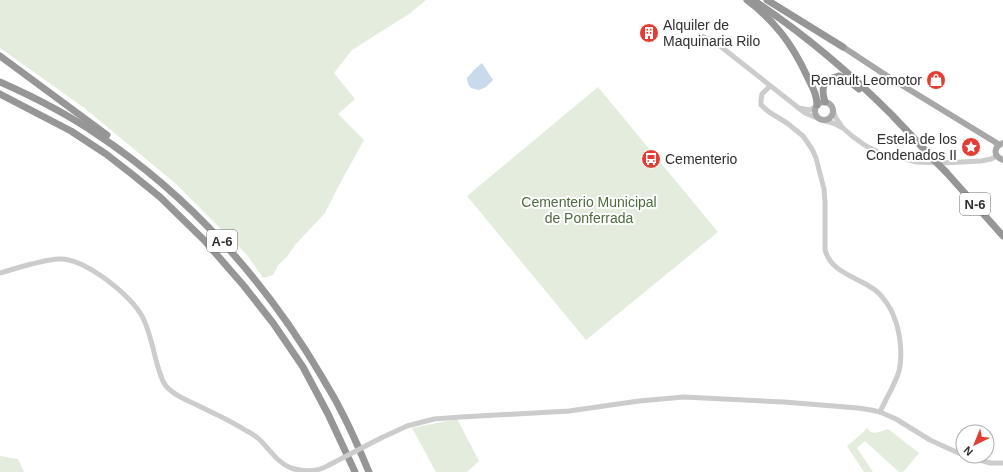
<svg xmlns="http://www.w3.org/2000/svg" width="1003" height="472" viewBox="0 0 1003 472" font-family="Arial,sans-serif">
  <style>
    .green { fill: #e3ecdd }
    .water { fill: #c9daec }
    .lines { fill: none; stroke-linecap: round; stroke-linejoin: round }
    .minor { stroke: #ccc; stroke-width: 5 }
    .major { stroke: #a7a7a7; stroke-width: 6 }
    .highway { stroke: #969696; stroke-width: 7 }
    .minor-bridge { stroke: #ccc; stroke-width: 5 }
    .highway-bridge { stroke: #969696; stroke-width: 7 }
    .labels { text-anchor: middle; stroke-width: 4; stroke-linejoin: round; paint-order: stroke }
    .shield { fill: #fff; stroke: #6d6d6d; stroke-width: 1 }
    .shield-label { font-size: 13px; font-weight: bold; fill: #2f2f2f }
    .poi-label { font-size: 14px; fill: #2f2f2f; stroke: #fff; text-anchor: start }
    .park-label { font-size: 14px; fill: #4c6a3d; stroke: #fff }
  </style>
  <rect width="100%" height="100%" fill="#fff"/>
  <!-- green -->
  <g class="green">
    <polygon points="0,0 426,0 409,14 352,50 334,73 355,99 338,114 364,140 338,187 325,213 295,245 287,257 278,265 273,275 263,278 247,255 175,183 83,107 0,48"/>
    <polygon points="598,87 718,232 586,340 467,196"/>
    <polygon points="457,419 479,461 467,472 436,472 412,428"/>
    <polygon points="867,428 870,432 875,433 888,429 919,453 903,472 899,472 865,441 857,448 873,472 864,472 847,446 859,436"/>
    <polygon points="0,456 18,459 24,472 0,472"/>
  </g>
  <!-- water -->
  <polygon class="water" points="482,63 493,80 486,87 479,90 471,88 468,84 467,78 475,69"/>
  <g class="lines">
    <!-- minor -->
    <g class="minor">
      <polyline points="702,36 715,42 805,113 817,118"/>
      <path d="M770 86 762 94 761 100V105L769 112 787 123 803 136 812 149 816 158 824 189 825 202V249C829 271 856 277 872 288 881 293 891 308 894 317 900 331 903 356 899 371 895 385 886 398 880 412"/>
      <polyline points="799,108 810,110 815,107"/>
      <polyline points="834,113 836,118 842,127"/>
      <polyline points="825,121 833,123 843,128 852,136 866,146 880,153 917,162 942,163 981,161 991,159 997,156"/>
      <path d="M0 273C18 268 40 260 59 259 84 258 132 295 143 318 150 332 153 349 157 364 160 372 161 380 166 386 173 395 187 400 197 405 213 413 230 420 245 430 251 433 256 436 260 440 270 450 278 463 291 468 304 472 318 472 329 465"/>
      <polyline points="381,438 407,426 434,419 461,417 569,411 639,401 684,397 784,402 858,408 871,410 880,412 896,419 930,440 963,455"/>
      <polyline points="966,456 990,463 1003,463"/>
    </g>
    <!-- major -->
    <g class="major">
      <polyline points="843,47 887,76 995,142 999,145"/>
      <circle cx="824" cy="111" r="9"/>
      <path d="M1003 143C993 147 993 156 1003 160"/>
    </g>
    <!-- highway -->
    <g class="highway">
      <path d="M747 0C775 21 792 44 807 76 812 87 817 94 817 105"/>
      <path d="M753 0C803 33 850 73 892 115 905 129 918 142 930 156"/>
      <polyline points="767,0 843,47"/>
      <polyline points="0,56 107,135"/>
      <path d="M0 82C34 97 67 114 98 135 190 196 267 283 322 377 328 388 335 398 340 409 351 429 360 451 369 472"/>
      <polyline points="0,94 71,131 106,154 133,175 160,197 204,240 244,286 273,323 303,367 328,414 355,472"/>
      <path d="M825 102C820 86 824 80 839 76L848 80 859 89"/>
      <polyline points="946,172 1003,236"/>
    </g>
    <!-- minor-bridge -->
    <polyline class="minor-bridge" points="329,465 381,438"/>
    <!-- highway-bridge -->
    <polyline class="highway-bridge" points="930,156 946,172"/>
  </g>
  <!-- icons -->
  <defs>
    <g id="building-disc" transform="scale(1)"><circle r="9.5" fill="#e33e34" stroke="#fff"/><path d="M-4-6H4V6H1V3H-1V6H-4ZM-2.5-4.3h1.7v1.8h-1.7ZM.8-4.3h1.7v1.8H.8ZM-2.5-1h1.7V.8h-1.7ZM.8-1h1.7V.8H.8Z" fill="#fff"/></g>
    <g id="shop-disc" transform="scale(1)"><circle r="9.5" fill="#e33e34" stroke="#fff"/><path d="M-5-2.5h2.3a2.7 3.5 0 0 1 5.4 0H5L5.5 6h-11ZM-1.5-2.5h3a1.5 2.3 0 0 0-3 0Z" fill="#fff"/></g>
    <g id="sight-disc" transform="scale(1)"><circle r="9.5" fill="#e33e34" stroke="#fff"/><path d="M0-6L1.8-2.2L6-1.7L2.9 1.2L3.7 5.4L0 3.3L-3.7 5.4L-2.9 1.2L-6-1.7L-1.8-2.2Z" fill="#fff"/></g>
    <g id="bus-disc" transform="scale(1)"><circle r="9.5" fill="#e33e34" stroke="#fff"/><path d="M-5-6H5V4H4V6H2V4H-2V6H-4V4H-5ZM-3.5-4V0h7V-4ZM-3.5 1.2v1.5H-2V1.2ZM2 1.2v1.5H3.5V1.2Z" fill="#fff"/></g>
  </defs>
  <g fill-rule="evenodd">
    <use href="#building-disc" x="649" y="33"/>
    <use href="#shop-disc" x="936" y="80"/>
    <use href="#sight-disc" x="971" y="147"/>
    <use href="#bus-disc" x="651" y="159"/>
  </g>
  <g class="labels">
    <!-- shield labels -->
    <g class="shield">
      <rect x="960" y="193" width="30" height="22" rx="3"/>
      <rect x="207" y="230" width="30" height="22" rx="3"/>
    </g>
    <g class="shield-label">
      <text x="975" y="209">N-6</text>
      <text x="222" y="246">A-6</text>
    </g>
    <!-- poi labels -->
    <g class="poi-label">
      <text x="663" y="30">Alquiler de<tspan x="663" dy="16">Maquinaria Rilo</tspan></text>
      <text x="922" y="85" text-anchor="end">Renault Leomotor</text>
      <text x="957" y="144" text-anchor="end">Estela de los<tspan x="957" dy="16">Condenados II</tspan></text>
      <text x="665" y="164">Cementerio</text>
    </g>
    <!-- park labels -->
    <g class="park-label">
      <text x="589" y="207">Cementerio Municipal<tspan x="589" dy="16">de Ponferrada</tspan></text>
    </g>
  </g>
  <!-- north arrow -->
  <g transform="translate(975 444) rotate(223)"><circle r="19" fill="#ffffff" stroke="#acacac"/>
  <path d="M0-3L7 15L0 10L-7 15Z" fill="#e33e34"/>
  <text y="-6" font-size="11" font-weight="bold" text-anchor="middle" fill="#2f2f2f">N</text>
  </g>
</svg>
